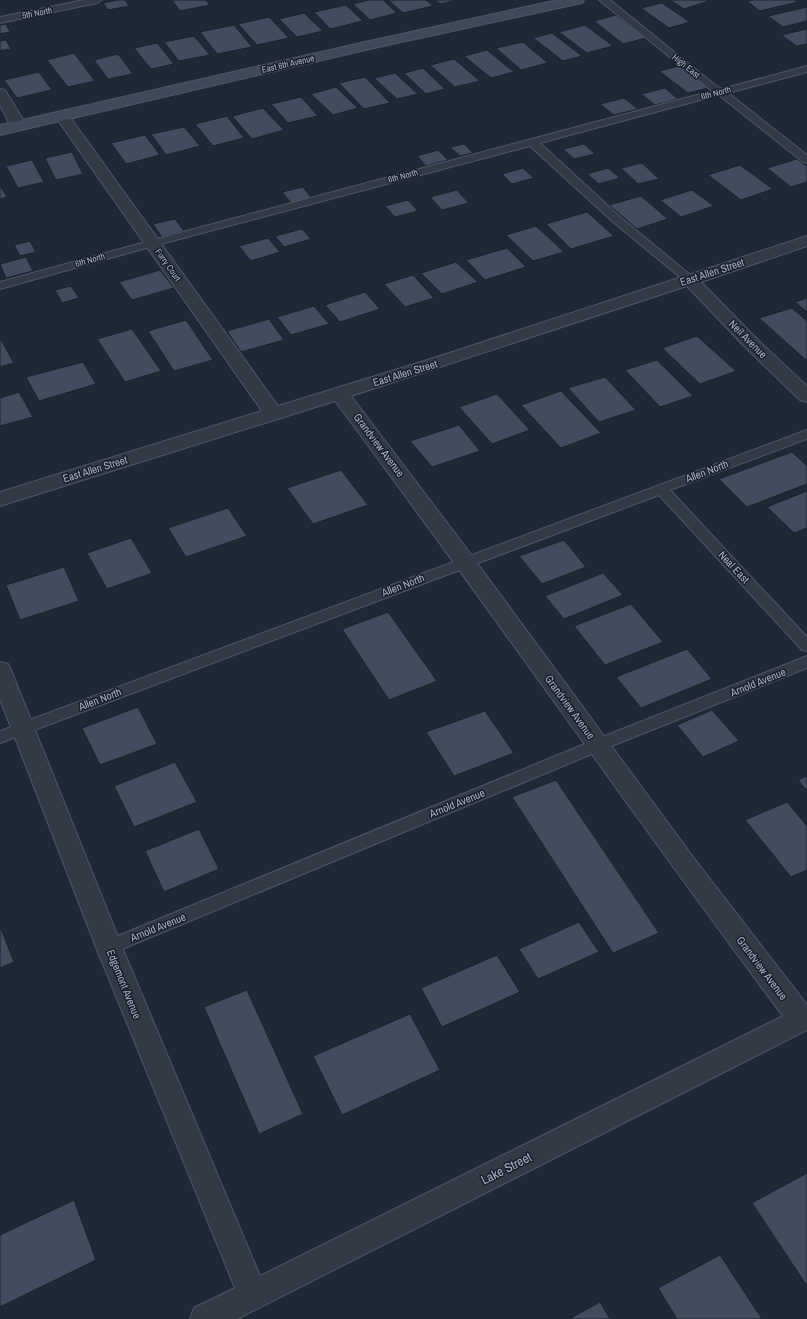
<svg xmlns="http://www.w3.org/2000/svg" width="807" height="1319" viewBox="0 0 807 1319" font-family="'Archivo Narrow',sans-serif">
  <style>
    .building { fill: #414d5e; stroke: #1a212c }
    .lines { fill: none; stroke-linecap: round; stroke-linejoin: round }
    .lane-casing { stroke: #4f5764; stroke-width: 2 }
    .street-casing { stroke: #4f5764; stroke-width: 2 }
    .secondary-casing { stroke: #4f5764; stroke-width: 2 }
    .lane { fill: #323a46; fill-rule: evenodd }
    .street { fill: #323a46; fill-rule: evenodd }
    .secondary { fill: #404959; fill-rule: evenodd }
    .labels { text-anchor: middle; stroke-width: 3; stroke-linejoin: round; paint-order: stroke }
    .far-street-label { font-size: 9px; fill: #acb4c3; stroke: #181f2a }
    .street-label { font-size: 11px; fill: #acb4c3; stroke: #181f2a }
    .near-street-label { font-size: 13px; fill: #acb4c3; stroke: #181f2a }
  </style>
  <rect width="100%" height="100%" fill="#1f2835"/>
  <!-- building -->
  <g class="building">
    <polygon points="118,0 125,0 129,6 108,10 103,3"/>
    <polygon points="172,0 206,0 210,5 180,11"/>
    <polygon points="369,0 383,0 397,13 370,20 353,4"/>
    <polygon points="388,0 426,0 433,6 403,13"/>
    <polygon points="435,0 458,0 440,4"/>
    <polygon points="670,0 707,0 709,1 684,9"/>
    <polygon points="753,0 795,0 798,2 760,11 747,1"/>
    <polygon points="662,3 690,22 669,28 641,8"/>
    <polygon points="346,5 363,21 330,29 314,12"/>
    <polygon points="807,7 807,21 783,27 768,16"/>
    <polygon points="304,13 323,31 297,37 279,19"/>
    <polygon points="616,15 646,38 623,44 594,21"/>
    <polygon points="269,17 289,38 257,45 238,24"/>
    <polygon points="6,24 10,32 0,34 0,25"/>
    <polygon points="234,25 252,47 217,54 200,32"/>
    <polygon points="585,25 613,46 587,53 559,32"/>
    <polygon points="807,29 807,44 797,46 781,35"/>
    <polygon points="552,33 582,56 563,61 533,38"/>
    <polygon points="194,36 210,55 179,61 164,42"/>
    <polygon points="6,40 11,49 0,51 0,41"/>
    <polygon points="523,42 548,63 521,70 496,48"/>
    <polygon points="157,43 174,64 151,69 134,48"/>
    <polygon points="487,50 514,72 491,78 464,56"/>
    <polygon points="74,53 95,81 68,87 47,60"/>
    <polygon points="118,54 133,74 108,79 94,60"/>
    <polygon points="454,59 480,81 455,87 430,65"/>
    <polygon points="683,65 712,87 688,93 659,71"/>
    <polygon points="423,68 445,89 426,94 404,73"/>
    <polygon points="39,72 52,90 17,98 4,80"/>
    <polygon points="395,73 418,94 397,99 374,78"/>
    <polygon points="365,77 390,103 364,109 339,83"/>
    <polygon points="336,87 358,108 333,115 311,94"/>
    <polygon points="665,88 678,99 655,105 641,94"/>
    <polygon points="301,97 318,116 288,123 271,104"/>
    <polygon points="624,98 638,109 614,115 600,104"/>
    <polygon points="263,108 284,130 252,139 232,116"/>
    <polygon points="227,116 244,138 213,146 195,124"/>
    <polygon points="184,127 200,146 166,155 151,134"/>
    <polygon points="145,135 160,155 126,164 111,143"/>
    <polygon points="464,144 473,153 460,156 450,147"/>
    <polygon points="584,144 595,154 574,159 563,149"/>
    <polygon points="438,150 448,160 426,166 417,156"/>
    <polygon points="72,152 83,174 56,180 45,158"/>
    <polygon points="797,159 807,166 807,182 791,187 767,168"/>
    <polygon points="32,160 44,182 18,188 6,166"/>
    <polygon points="642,163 659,179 638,184 621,168"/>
    <polygon points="740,165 773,189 741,200 708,175"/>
    <polygon points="523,168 534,178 512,184 502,174"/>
    <polygon points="608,168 620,178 599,184 587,174"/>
    <polygon points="0,185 7,197 0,199"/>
    <polygon points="303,187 312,199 292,204 282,192"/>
    <polygon points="457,190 469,203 442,210 430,197"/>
    <polygon points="692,190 714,206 681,217 660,200"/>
    <polygon points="641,196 668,219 637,229 609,205"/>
    <polygon points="408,200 418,211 395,217 385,206"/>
    <polygon points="587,212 614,236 571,249 546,224"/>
    <polygon points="175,219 184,231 162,237 153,224"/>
    <polygon points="536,226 564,252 533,261 506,235"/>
    <polygon points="302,229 311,239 284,247 275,236"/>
    <polygon points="268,238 280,252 251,261 239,246"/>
    <polygon points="30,241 36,252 20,256 14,245"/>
    <polygon points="507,248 526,267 485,280 466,260"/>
    <polygon points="26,257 33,271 6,278 0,264"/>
    <polygon points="456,262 478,282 442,294 421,273"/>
    <polygon points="160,270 174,288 132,300 119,282"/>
    <polygon points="413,275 434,298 405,307 384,284"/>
    <polygon points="71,286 79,298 62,303 55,290"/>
    <polygon points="365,292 380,309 340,322 325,305"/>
    <polygon points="807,298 807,312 795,302"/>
    <polygon points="314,306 329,324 291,335 277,317"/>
    <polygon points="792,308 807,321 807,361 759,318"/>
    <polygon points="269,319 284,340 241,352 227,331"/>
    <polygon points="186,320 213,360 174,371 148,331"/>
    <polygon points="132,329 161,371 125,382 97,339"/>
    <polygon points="697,336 736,371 700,384 662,348"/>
    <polygon points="0,338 14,363 0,367"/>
    <polygon points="657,360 693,396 660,407 625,370"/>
    <polygon points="83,362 96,384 39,401 26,377"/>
    <polygon points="605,377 636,410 599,422 568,388"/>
    <polygon points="561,391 601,433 561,448 521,405"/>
    <polygon points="19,392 33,417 0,426 0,398"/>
    <polygon points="497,394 530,430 492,444 459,407"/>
    <polygon points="459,425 480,451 432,467 410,441"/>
    <polygon points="792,452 807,466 807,484 747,507 719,479"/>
    <polygon points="341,470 368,505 313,524 287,488"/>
    <polygon points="807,491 807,528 794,533 767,507"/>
    <polygon points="228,508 247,536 186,557 168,528"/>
    <polygon points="131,538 152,573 107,589 87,553"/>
    <polygon points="564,540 586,567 542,584 519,556"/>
    <polygon points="64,567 79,601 20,620 6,585"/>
    <polygon points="603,573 623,595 564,619 545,596"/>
    <polygon points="631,604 663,642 605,665 574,626"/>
    <polygon points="388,612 437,681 389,700 342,629"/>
    <polygon points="687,649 712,679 641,708 616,677"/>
    <polygon points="138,707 157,744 100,765 82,728"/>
    <polygon points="712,710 739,741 703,757 677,725"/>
    <polygon points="485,711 514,753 454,776 426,732"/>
    <polygon points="175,762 197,802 134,827 114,786"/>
    <polygon points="807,776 807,791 798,780"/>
    <polygon points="556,780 659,933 613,953 512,797"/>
    <polygon points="787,802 807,826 807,870 791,877 745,820"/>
    <polygon points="199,829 219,869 164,892 145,851"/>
    <polygon points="579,922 599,952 538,979 519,949"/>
    <polygon points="0,926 14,962 0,968"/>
    <polygon points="497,955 520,992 442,1027 421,988"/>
    <polygon points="247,990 303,1114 259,1134 204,1007"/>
    <polygon points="410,1014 440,1070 342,1115 313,1056"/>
    <polygon points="807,1173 807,1286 752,1203"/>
    <polygon points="74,1200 96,1260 0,1307 0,1235"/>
    <polygon points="720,1255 762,1319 677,1319 658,1288"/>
    <polygon points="600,1302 610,1319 569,1319"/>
  </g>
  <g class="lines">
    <!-- lane casing -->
    <g class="lane-casing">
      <g id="lane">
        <polygon points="84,0 102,0 97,3 0,23 0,17"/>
        <polygon points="599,0 610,0 715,85 722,89 807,66 807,72 728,93 807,155 807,163 803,162 719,95 540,143 620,217 694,278 696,280 694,282 686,282 612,221 530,146 157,245 0,289 0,282 149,241 712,91"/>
        <polygon points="807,430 807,439 670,490 807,637 807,651 802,650 659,495 0,743 0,731"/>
        <polygon points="807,656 807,668 604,749 115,952 109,955 103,952 100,947 103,942 592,741"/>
      </g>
    </g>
    <!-- street casing -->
    <g class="street-casing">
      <g id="street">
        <polygon points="0,89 5,90 22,118 24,126 22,129 17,130 12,129 0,105"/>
        <path d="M62 112 67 113 278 406 437 357 807 236V246L701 282 758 340 807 386V402L800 400 746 348 687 286 351 396 463 544 693 857 807 1005V1030L237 1319H190L194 1308 235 1288 96 947 0 699V662L8 664 11 670 122 947 260 1276 783 1016C631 813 487 604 335 401L0 506V492L262 411 55 116 57 113Z"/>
      </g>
    </g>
    <!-- secondary casing -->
    <g class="secondary-casing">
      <polygon id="secondary" points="558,0 584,0 582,3 577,4 374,48 0,135 0,125 374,40"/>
    </g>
    <!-- lane -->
    <use href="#lane" class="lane"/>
    <!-- street -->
    <use href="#street" class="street"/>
    <!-- secondary -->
    <use href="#secondary" class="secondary"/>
  </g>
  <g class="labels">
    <!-- far-street labels -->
    <g class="far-street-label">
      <text transform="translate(37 13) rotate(-11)" y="3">5th North</text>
      <text transform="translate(288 64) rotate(-13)" y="3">East 6th Avenue</text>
      <text transform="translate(686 66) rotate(39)" y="3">High East</text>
      <text transform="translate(716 93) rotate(-15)" y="3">6th North</text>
      <text transform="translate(403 176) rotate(-15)" y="3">6th North</text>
      <text transform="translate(90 260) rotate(-16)" y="3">6th North</text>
      <text transform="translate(168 265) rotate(55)" y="3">Furry Court</text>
    </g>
    <!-- street labels -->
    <g class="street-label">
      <text transform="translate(712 272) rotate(-18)" y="4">East Allen Street</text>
      <text transform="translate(748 339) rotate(45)" y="4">Neil Avenue</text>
      <text transform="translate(405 373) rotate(-17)" y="4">East Allen Street</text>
      <text transform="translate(379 445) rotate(53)" y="4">Grandview Avenue</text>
      <text transform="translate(95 469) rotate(-17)" y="4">East Allen Street</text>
      <text transform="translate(707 471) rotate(-21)" y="4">Allen North</text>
      <text transform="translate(734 567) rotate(47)" y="4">Neal East</text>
      <text transform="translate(403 585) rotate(-21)" y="4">Allen North</text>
      <text transform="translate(758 682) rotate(-22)" y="4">Arnold Avenue</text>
      <text transform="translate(100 699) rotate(-21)" y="4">Allen North</text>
      <text transform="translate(570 707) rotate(54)" y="4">Grandview Avenue</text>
      <text transform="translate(457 803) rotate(-22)" y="4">Arnold Avenue</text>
      <text transform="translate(158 927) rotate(-22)" y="4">Arnold Avenue</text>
      <text transform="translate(762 968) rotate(53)" y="4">Grandview Avenue</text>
      <text transform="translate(124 984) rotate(68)" y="4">Edgemont Avenue</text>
    </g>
    <!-- near-street labels -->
    <g class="near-street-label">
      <text transform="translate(506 1168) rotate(-27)" y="5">Lake Street</text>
    </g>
  </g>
</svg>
